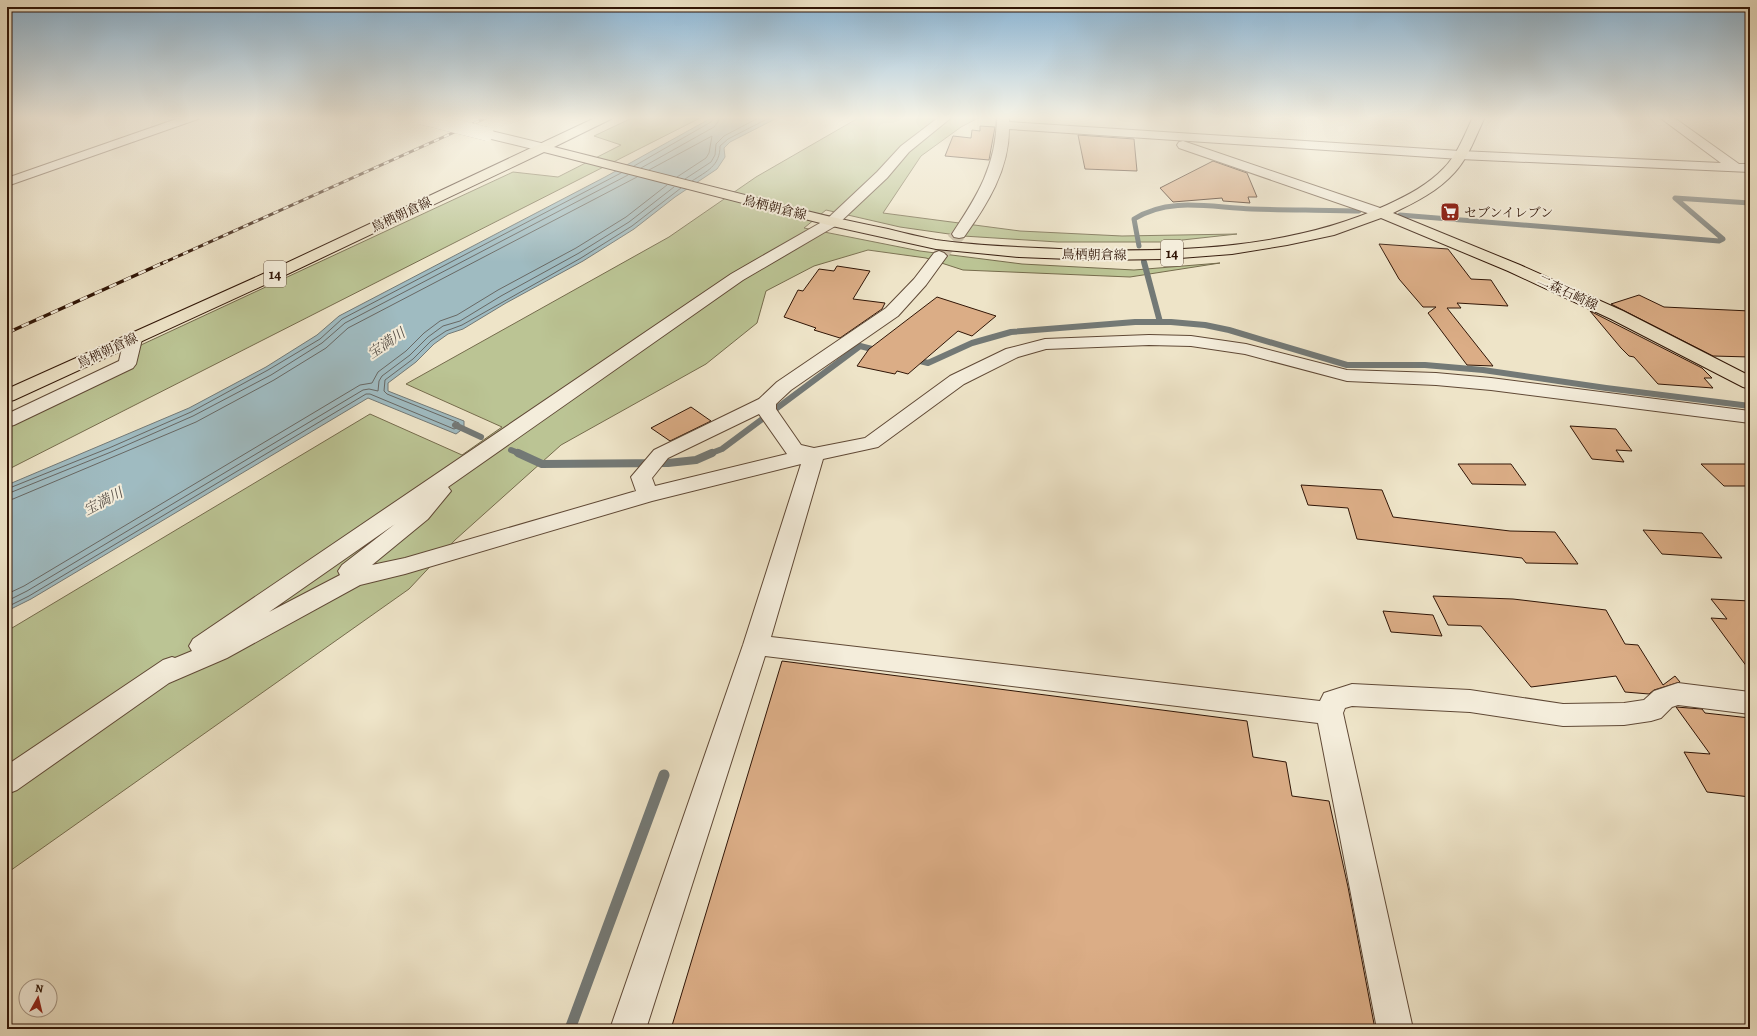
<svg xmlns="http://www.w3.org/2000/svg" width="1757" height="1036" viewBox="0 0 1757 1036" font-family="Alegreya,'Noto Serif JP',serif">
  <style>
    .green { fill: #bbc494; stroke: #766c4d }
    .water { fill: #9fbbc1; stroke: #737976 }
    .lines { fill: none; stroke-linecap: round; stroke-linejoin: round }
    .shore { stroke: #686864; stroke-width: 1 }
    .stream-far3 { stroke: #737976; stroke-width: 5 }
    .stream-far2 { stroke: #737976; stroke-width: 6 }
    .stream-far1 { stroke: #737976; stroke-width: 8 }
    .stream { stroke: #737976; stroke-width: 11 }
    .building { fill: #dbad86; stroke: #301506 }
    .minor-tunnel { stroke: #c8bba1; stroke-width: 14; stroke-dasharray: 14 7; stroke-linecap: butt }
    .minor-casing { stroke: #604936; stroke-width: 2 }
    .major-casing { stroke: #301506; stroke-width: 2 }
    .minor { fill: #f4eddb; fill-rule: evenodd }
    .major { fill: #eee4c8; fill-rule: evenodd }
    .rail-far1-casing { stroke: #301506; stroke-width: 3 }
    .rail-casing { stroke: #301506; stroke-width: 3.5 }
    .rail-far1 { stroke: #f4eddb; stroke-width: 2; stroke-dasharray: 5.5; stroke-linecap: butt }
    .rail { stroke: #f4eddb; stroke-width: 2.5; stroke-dasharray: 8; stroke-linecap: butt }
    .minor-bridge-casing { stroke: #604936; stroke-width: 14; stroke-linecap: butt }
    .minor-bridge { stroke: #f4eddb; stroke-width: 14 }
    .labels { text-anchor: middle; stroke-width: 4; stroke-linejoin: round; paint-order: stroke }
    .far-street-label { font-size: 13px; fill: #301506; stroke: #f4eddb }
    .far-poi-label { font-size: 13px; fill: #301506; stroke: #f4eddb; text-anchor: start }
    .far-water-label { font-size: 14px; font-style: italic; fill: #574f47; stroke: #f4eddb }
    .shield { fill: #f4eddb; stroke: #6b5646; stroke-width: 1 }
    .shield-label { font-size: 15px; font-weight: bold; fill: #301506 }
  </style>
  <rect width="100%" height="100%" fill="#eee4c8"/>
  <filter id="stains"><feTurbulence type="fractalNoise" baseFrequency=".005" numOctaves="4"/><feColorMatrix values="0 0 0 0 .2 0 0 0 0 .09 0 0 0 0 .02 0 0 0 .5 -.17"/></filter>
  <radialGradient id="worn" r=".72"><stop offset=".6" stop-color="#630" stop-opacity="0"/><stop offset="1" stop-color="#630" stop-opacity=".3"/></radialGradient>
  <!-- green -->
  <g class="green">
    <polygon points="634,117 702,117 7,470 7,427 131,367 141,345 513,172 558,177 621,145 594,136"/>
    <polygon points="860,117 980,117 961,127 921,156 883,213 1020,231 1122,236 1237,234 1164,242 1058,242 963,236 900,227 826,210 804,228 920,251 1022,264 1134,270 1220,263 1130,277 963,270 926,258 868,250 814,266 766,291 757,323 706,364 561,445 455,540 409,589 7,873 7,631 370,414 462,455 502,427 406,384 669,237 756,177"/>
  </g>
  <!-- water -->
  <polygon class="water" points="713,117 779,117 730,142 724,148 725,157 717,169 675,197 634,229 583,261 506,303 463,329 448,334 434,344 416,362 388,383 388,391 464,421 464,428 456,434 368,398 31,599 7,611 7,485 189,408 266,367 317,335 339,316 605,177"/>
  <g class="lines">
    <!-- shore -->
    <g class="shore">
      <polyline points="634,166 711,122 714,117"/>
      <polyline points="641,168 714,127 718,122 719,117"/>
      <polyline points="649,170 712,136 709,153 706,158 677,177"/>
      <polyline points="685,179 711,162 715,155 716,144 724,136 760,117"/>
      <path d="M692 181C707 171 720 166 720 146L728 139 771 117"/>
      <polyline points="7,489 109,448 191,412 268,370 320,339 342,319 621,173"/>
      <polyline points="7,494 111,452 193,416 271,375 322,343 345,323 628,175"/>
      <polyline points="7,500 13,499 196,422 274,380 326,348 348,328 637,177"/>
      <polyline points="7,594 24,586 360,385 372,383 378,372 406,351 424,333 440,321 457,315 498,290 576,248 626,217 667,185"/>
      <polyline points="7,601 27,591 363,390 369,389 378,391 379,381 382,376 410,355 428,337 443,326 460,321 501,296 579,253 629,222 674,187"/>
      <polyline points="7,607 29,596 366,394 370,394 454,429 459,427 459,423 387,394 384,391 385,380 413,359 431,341 446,331 462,325 581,258 632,226 681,188"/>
    </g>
    <!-- stream-far3 -->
    <g class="stream-far3">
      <polyline points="1400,215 1719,241 1723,239 1675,198 1750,203"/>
      <path d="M1139 246 1134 219C1170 196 1213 208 1252 209 1288 210 1324 210 1359 211"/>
    </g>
    <!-- stream-far2 -->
    <g class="stream-far2">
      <polyline points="1144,262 1160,322"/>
      <polyline points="912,359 928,363 972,343 1011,332 1135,322 1171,322 1205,325 1229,330 1347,365 1425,365 1483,370 1606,388 1750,406"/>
      <polyline points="455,425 481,437"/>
      <polyline points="511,450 521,454"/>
      <polyline points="709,454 722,449 860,346 880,351"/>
    </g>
    <!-- stream-far1 -->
    <polyline class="stream-far1" points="518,453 542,464 668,463 696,460 712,453"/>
    <!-- stream -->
    <polyline class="stream" points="570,1029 664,775"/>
  </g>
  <!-- building -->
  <g class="building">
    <polygon points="980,126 995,127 989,160 945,156 953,136 971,138 972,130 980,131"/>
    <polygon points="1078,135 1134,139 1137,171 1085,169"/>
    <polygon points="1213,161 1247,173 1257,197 1248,197 1250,203 1223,201 1222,198 1173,202 1160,188"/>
    <polygon points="1379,244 1448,249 1471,279 1491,280 1508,306 1457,303 1461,308 1447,308 1493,366 1467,365 1428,313 1436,307 1423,307 1399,279"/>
    <polygon points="837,266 870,271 853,299 885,303 882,309 840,338 814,330 816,328 784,317 798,290 803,291 819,269 834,271"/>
    <polygon points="1639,295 1664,307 1750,311 1750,357 1713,356 1611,304"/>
    <polygon points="937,297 996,316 972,336 958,331 908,374 897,371 895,374 857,366 869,349"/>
    <polygon points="1590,311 1702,368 1712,378 1704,378 1713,388 1658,384 1634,357 1629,356 1621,348"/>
    <polygon points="691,407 711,421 670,441 651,428"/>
    <polygon points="1570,426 1616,429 1632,451 1616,450 1624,462 1592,459"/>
    <polygon points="1458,464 1511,464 1526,485 1472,484"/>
    <polygon points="1701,464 1750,464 1750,486 1724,486"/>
    <polygon points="1301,485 1382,490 1393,517 1510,531 1555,532 1578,564 1526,563 1522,558 1357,539 1348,508 1308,505"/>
    <polygon points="1643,530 1702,533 1722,558 1662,554"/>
    <polygon points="1433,596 1513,599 1606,610 1625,644 1638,645 1663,685 1675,676 1680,682 1654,690 1649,694 1625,692 1616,676 1531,687 1481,626 1448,625"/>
    <polygon points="1711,599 1750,601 1750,671 1711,618 1727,619"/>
    <polygon points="1383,611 1433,615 1442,636 1391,632"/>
    <polygon points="782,661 1247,721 1253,757 1286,762 1292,796 1329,801 1348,887 1375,1029 671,1029"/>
    <polygon points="1676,707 1702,709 1705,713 1750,718 1750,797 1707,792 1684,752 1710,754"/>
  </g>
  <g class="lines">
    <!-- minor-tunnel -->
    <polyline class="minor-tunnel" points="939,256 959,234"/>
    <!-- minor casing -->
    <g class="minor-casing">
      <g id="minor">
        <polygon points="182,117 200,117 198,119 7,186 7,178"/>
        <path d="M939 117H952L909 152 887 178 837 225 743 280 448 487 451 491 428 519 372 565 405 558 636 491 631 477 654 450 759 399 777 382 886 308 914 279 934 253 939 251 944 253 947 256 926 285 898 316 791 390 776 404V409L801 445 814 448 865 438 950 376 1006 349 1045 339 1149 335 1191 336 1246 344 1347 370 1436 373 1491 378 1750 411V423L1491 390 1436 385 1347 381 1245 354 1191 346 1149 345 1046 349 1018 357 964 384 878 447 823 459 771 637 1320 701 1324 693 1352 684 1470 690 1563 704 1624 703 1644 700 1654 691 1678 683 1750 692V714L1678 705 1672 707 1661 718 1651 721 1624 725 1563 726 1470 712 1352 706 1345 708 1343 713 1413 1029H1377L1318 723 765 656 646 1029H610L743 645 801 464 652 501 405 574 360 585 227 658 169 683 17 790 7 794V765L163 660 172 657 175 658 192 651 189 646 193 639 731 274 827 219 877 172 901 146ZM759 414 787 454 655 486 652 478 668 458ZM395 524 342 565 338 571 340 575 269 612Z"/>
        <path d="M997 117H1009V122L1460 151 1721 163 1659 117H1673L1739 164H1750V172L1460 159 1009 129C1009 170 987 205 964 237L959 238 954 237 952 234C978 195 996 166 997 117Z"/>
        <polygon points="487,130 545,144 547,147 545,150 541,151 483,137 481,134 483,131"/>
        <polygon points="1183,141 1386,210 1388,213 1386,216 1381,217 1376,216 1179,148 1177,145 1179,142"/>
        <polygon points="133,334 139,335 142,339 136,364 133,368 14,425 7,427 7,414 119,361 124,339 127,335"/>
      </g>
    </g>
    <!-- major casing -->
    <g class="major-casing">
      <path id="major" d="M597 117H613L611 119 554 147C626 165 697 183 769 201 808 212 848 221 888 229 904 233 920 237 936 240 977 246 1018 247 1059 249 1166 253 1287 251 1387 205 1408 195 1428 185 1444 168 1457 155 1465 134 1473 117H1485C1476 135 1469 157 1455 172 1438 191 1416 202 1393 213L1520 265 1623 311 1750 376V389L1743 387 1611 319 1508 271 1381 218 1334 235 1287 245 1232 254 1167 259 1096 260 1019 257 936 249 832 226 544 152 275 280 14 400 7 402V389L263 274Z"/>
    </g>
    <!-- minor -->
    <use href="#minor" class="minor"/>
    <!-- major -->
    <use href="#major" class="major"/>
    <!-- rail-far1 casing -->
    <g class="rail-far1-casing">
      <polyline id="rail-far1" points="163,263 488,117"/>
    </g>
    <!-- rail casing -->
    <g class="rail-casing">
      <polyline id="rail" points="7,333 165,262"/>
    </g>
    <!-- rail-far1 -->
    <use href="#rail-far1" class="rail-far1"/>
    <!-- rail -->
    <use href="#rail" class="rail"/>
    <!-- minor-bridge casing -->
    <g class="minor-bridge-casing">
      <polyline id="minor-bridge" points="419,117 487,134"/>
    </g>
    <!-- minor-bridge -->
    <use href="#minor-bridge" class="minor-bridge"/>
  </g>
  <!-- sky -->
  <linearGradient id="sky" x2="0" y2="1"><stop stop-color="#8bb7d8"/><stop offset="0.45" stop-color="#f7f3e6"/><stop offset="1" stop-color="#f7f3e6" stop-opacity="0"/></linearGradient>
  <rect width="1757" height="262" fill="url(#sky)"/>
  <!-- icons -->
  <defs>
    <g id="supermarket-square" transform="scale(1)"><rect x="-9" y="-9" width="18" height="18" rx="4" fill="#8f2418" stroke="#f4eddb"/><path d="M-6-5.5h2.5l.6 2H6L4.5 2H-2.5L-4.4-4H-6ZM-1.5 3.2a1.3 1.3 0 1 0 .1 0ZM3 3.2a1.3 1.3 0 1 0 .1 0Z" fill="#fff"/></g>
  </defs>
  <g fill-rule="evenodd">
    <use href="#supermarket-square" x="1450" y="212"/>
  </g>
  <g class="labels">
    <!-- far-street labels -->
    <g class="far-street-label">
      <text transform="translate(775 207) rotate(14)" y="5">鳥栖朝倉線</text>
      <text transform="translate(401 214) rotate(-25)" y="5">鳥栖朝倉線</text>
      <text transform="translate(1094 254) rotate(1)" y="5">鳥栖朝倉線</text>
      <text transform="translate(1568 292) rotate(25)" y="5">二森石崎線</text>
      <text transform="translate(107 350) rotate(-25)" y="5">鳥栖朝倉線</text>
    </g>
    <!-- far-poi labels -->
    <g class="far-poi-label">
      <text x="1464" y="217">セブンイレブン</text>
    </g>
    <!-- far-water labels -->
    <g class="far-water-label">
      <text transform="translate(386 343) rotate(-34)" y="5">宝満川</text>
      <text transform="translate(103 501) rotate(-28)" y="5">宝満川</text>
    </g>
    <!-- shield labels -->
    <g class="shield">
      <rect x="1161" y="240" width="22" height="26" rx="3"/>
      <rect x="264" y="261" width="22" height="26" rx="3"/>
    </g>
    <g class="shield-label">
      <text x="1172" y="258">14</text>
      <text x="275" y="279">14</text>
    </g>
  </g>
  <!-- margin -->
  <rect width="1757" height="1036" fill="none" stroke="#eee4c8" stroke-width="24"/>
  <rect x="8" y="8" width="1741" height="1020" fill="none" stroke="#301506" stroke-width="2"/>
  <rect x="12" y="12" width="1733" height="1012" fill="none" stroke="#301506"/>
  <!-- north arrow -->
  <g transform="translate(38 998) rotate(8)"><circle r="19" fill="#f4eddb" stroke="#a69786"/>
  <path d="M0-3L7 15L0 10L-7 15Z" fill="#8f2418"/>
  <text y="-6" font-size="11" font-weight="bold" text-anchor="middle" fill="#301506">N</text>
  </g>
  <rect width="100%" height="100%" filter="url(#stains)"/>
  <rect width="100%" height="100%" fill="url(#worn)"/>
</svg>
